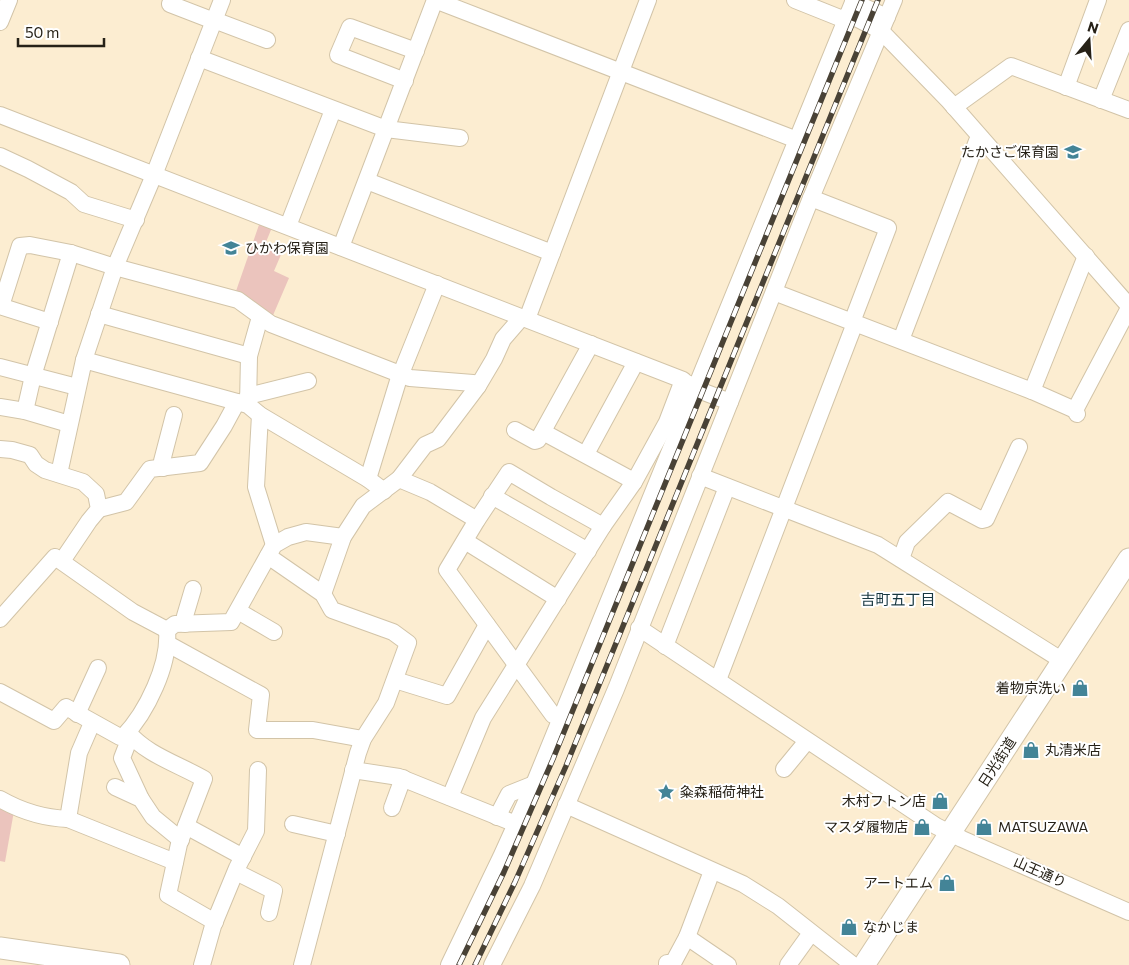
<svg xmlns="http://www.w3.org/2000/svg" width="1129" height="965" viewBox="0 0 1129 965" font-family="Commissioner,'Noto Sans JP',sans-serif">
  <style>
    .green { fill: #ebc4bd }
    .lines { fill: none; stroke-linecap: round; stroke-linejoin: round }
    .minor-casing { stroke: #d2c4a8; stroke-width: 18 }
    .major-casing { stroke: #d2c4a8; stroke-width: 23 }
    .minor { stroke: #fff; stroke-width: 16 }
    .major { stroke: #fff; stroke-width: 21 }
    .rail-casing { stroke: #494236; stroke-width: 5.5 }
    .rail { stroke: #fff; stroke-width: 4; stroke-dasharray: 11; stroke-linecap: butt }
    .labels { text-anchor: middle; stroke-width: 4; stroke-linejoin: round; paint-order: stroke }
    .poi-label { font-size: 14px; fill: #262117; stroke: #fff; text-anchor: end }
    .street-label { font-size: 14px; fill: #262117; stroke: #fff }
    .neighbourhood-label { font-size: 15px; fill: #183740; stroke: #fff }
  </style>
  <rect width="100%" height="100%" fill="#fcedd1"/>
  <!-- green -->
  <g class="green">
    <polygon points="261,219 273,225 266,242 283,250 274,271 289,278 271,320 235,294"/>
    <polygon points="0,802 14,811 5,862 0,861"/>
  </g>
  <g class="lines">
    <!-- minor casing -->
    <g class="minor-casing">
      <g id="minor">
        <polyline points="435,0 797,140"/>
        <polyline points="795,0 845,20"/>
        <polyline points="853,2 887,17"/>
        <polyline points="170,4 214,21"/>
        <polyline points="848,14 881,31 949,101 1129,306"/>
        <polyline points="214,20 267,40"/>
        <polyline points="0,22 9,0"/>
        <polyline points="199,58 386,129 460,138"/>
        <polyline points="405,81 338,55 350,27 416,51"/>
        <polyline points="1066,87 1098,0"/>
        <polyline points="1101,100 1129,30"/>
        <polyline points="954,107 1011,66 1129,110"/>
        <polyline points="0,115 683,380 667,422 634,482 603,526 483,718 450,797"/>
        <polyline points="0,156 28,169 71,192 84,204 136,220"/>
        <polyline points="367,181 552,253"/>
        <polyline points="811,198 888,228 852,322"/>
        <polyline points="288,226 333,110"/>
        <polyline points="341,247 435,0"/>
        <polyline points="774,292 1032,391 1075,410 1077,414"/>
        <polyline points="0,306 50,322"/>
        <polyline points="1,306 20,246 30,245 71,253 115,267 238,300 271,324 410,378 473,383 478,386"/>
        <polyline points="99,314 249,356"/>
        <polyline points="527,319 648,0"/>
        <polyline points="901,340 977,141 981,138"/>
        <polyline points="84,360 248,405 260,415 368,479 384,491"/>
        <polyline points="0,367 77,387"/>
        <polyline points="687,383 696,389 730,402"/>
        <polyline points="1032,391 1086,256"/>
        <polyline points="248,396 308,381"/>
        <polyline points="248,405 249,356 260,317"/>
        <polyline points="0,407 25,411 69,424"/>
        <polyline points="1075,410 1129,308"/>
        <polyline points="25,411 33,376 71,253"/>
        <polyline points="260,415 256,487 274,545"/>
        <polyline points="515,430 535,441 538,440 591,344"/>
        <polyline points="543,432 630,479 634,482"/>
        <polyline points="0,449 12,450 30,455 36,464 45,470 83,482 96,494 99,509 89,521 62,561"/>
        <polyline points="586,454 636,362"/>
        <polyline points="163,468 162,461 174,415"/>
        <polyline points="59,474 84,360 115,267 154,175 222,0"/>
        <polyline points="700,476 878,545 1063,661"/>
        <polyline points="368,479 398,381 437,284"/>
        <polyline points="399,479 430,492 477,520"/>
        <polyline points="492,496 588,551"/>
        <polyline points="99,509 126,502 150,469 200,463 224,426 237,402"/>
        <polyline points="465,541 558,599"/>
        <polyline points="268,556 323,594 332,610 393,632 408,643 386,703 363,739 358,753 302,965"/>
        <polyline points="901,559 907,542 948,502 982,520 986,519 1019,447"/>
        <polyline points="323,594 343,537 363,506 399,479 425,445 438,439 478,386 494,359 503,339 522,317"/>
        <polyline points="238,611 274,632"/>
        <polyline points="0,619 55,557 133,612 167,630 175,624 231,622 274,545 288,537 306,532 343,537"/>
        <polyline points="185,624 185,616 193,589"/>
        <polyline points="639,628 936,826 962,839 1129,912"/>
        <polyline points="168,644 261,695 257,730 313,730 363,739"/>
        <polyline points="665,646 727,487"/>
        <polyline points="395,680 447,696 487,625"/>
        <polyline points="718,680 855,323"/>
        <path d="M0 692 54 721 66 707 120 737H123C147 712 170 664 167 630"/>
        <polyline points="77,714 98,668"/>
        <polyline points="561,718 553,715 447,570 477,520 509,472 551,497 603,526"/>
        <polyline points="92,723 79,753 68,819 175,862"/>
        <path d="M128 732C145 754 180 765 204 779L179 844 168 895 215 922"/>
        <polyline points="128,732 127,745 122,758 141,799"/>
        <polyline points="784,769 807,741"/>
        <polyline points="353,770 399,777 516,824"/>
        <polyline points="115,787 141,799 153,817 181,840"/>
        <path d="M0 799C21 811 44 818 68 819"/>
        <polyline points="566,805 743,884 778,906 853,965"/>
        <polyline points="392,808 403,778"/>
        <polyline points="497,817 509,794 534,784"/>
        <polyline points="293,824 337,834"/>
        <polyline points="186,826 243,857"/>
        <polyline points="236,872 274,891 269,913"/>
        <polyline points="687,937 728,965"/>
        <polyline points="202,965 213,926 237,868 256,831 258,770"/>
        <polyline points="449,965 501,857 534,784 854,0"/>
        <polyline points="492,965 532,886 616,689 811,198 894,0"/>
        <polyline points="667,965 667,963 673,963 687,937 712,871"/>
        <polyline points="788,965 811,933"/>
      </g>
    </g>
    <!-- major casing -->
    <g class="major-casing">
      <g id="major">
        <polyline points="0,948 119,965"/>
        <polyline points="864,965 1129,559"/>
      </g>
    </g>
    <!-- minor -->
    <use href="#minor" class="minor"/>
    <!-- major -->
    <use href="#major" class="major"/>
    <!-- rail casing -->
    <g class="rail-casing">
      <g id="rail">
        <polyline points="459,965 504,872 553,759 862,0"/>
        <polyline points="475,965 515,882 566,766 878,0"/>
      </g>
    </g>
    <!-- rail -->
    <use href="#rail" class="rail"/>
  </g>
  <!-- icons -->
  <defs>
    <g id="school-bare" transform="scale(1.35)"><path d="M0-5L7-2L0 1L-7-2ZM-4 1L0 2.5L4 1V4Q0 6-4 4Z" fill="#438497" stroke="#fff" stroke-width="2.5" paint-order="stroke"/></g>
    <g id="shop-bare" transform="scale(1.35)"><path d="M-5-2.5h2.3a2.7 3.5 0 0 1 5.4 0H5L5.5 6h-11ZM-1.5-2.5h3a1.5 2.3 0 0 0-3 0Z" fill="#438497" stroke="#fff" stroke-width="2.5" paint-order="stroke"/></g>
    <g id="sight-bare" transform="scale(1.35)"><path d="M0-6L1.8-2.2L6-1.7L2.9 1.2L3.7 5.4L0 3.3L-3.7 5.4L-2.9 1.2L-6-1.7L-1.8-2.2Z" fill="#438497" stroke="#fff" stroke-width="2.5" paint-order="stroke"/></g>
  </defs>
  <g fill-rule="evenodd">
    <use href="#school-bare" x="1073" y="152"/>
    <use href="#school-bare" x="231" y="248"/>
    <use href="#shop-bare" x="1080" y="688"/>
    <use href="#shop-bare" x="1031" y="750"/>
    <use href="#sight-bare" x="666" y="792"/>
    <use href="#shop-bare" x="940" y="801"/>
    <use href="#shop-bare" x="922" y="827"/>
    <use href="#shop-bare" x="984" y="827"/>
    <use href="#shop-bare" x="947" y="883"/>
    <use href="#shop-bare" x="849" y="927"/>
  </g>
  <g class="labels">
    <!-- poi labels -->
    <g class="poi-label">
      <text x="1059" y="157">たかさご保育園</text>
      <text x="245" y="253" text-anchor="start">ひかわ保育園</text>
      <text x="1066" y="693">着物京洗い</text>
      <text x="1045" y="755" text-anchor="start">丸清米店</text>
      <text x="680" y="797" text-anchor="start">粂森稲荷神社</text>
      <text x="926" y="806">木村フトン店</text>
      <text x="908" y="832">マスダ履物店</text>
      <text x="998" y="832" text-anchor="start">MATSUZAWA</text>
      <text x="933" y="888">アートエム</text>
      <text x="863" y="932" text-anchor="start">なかじま</text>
    </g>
    <!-- street labels -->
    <g class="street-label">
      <text transform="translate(997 762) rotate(-57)" y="5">日光街道</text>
      <text transform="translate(1040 872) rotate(24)" y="5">山王通り</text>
    </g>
    <!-- neighbourhood labels -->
    <g class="neighbourhood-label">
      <text x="898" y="605">吉町五丁目</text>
    </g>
  </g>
  <!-- north arrow -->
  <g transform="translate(1089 40) rotate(18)" stroke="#ffffff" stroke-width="4" paint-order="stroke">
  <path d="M0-4L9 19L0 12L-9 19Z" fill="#262117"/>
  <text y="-8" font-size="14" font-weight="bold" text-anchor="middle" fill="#262117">N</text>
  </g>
  <!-- scale -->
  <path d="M18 38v8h86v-8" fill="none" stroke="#262117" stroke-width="2.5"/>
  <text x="25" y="38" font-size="15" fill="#262117" stroke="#ffffff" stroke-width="4" paint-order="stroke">50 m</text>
</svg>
